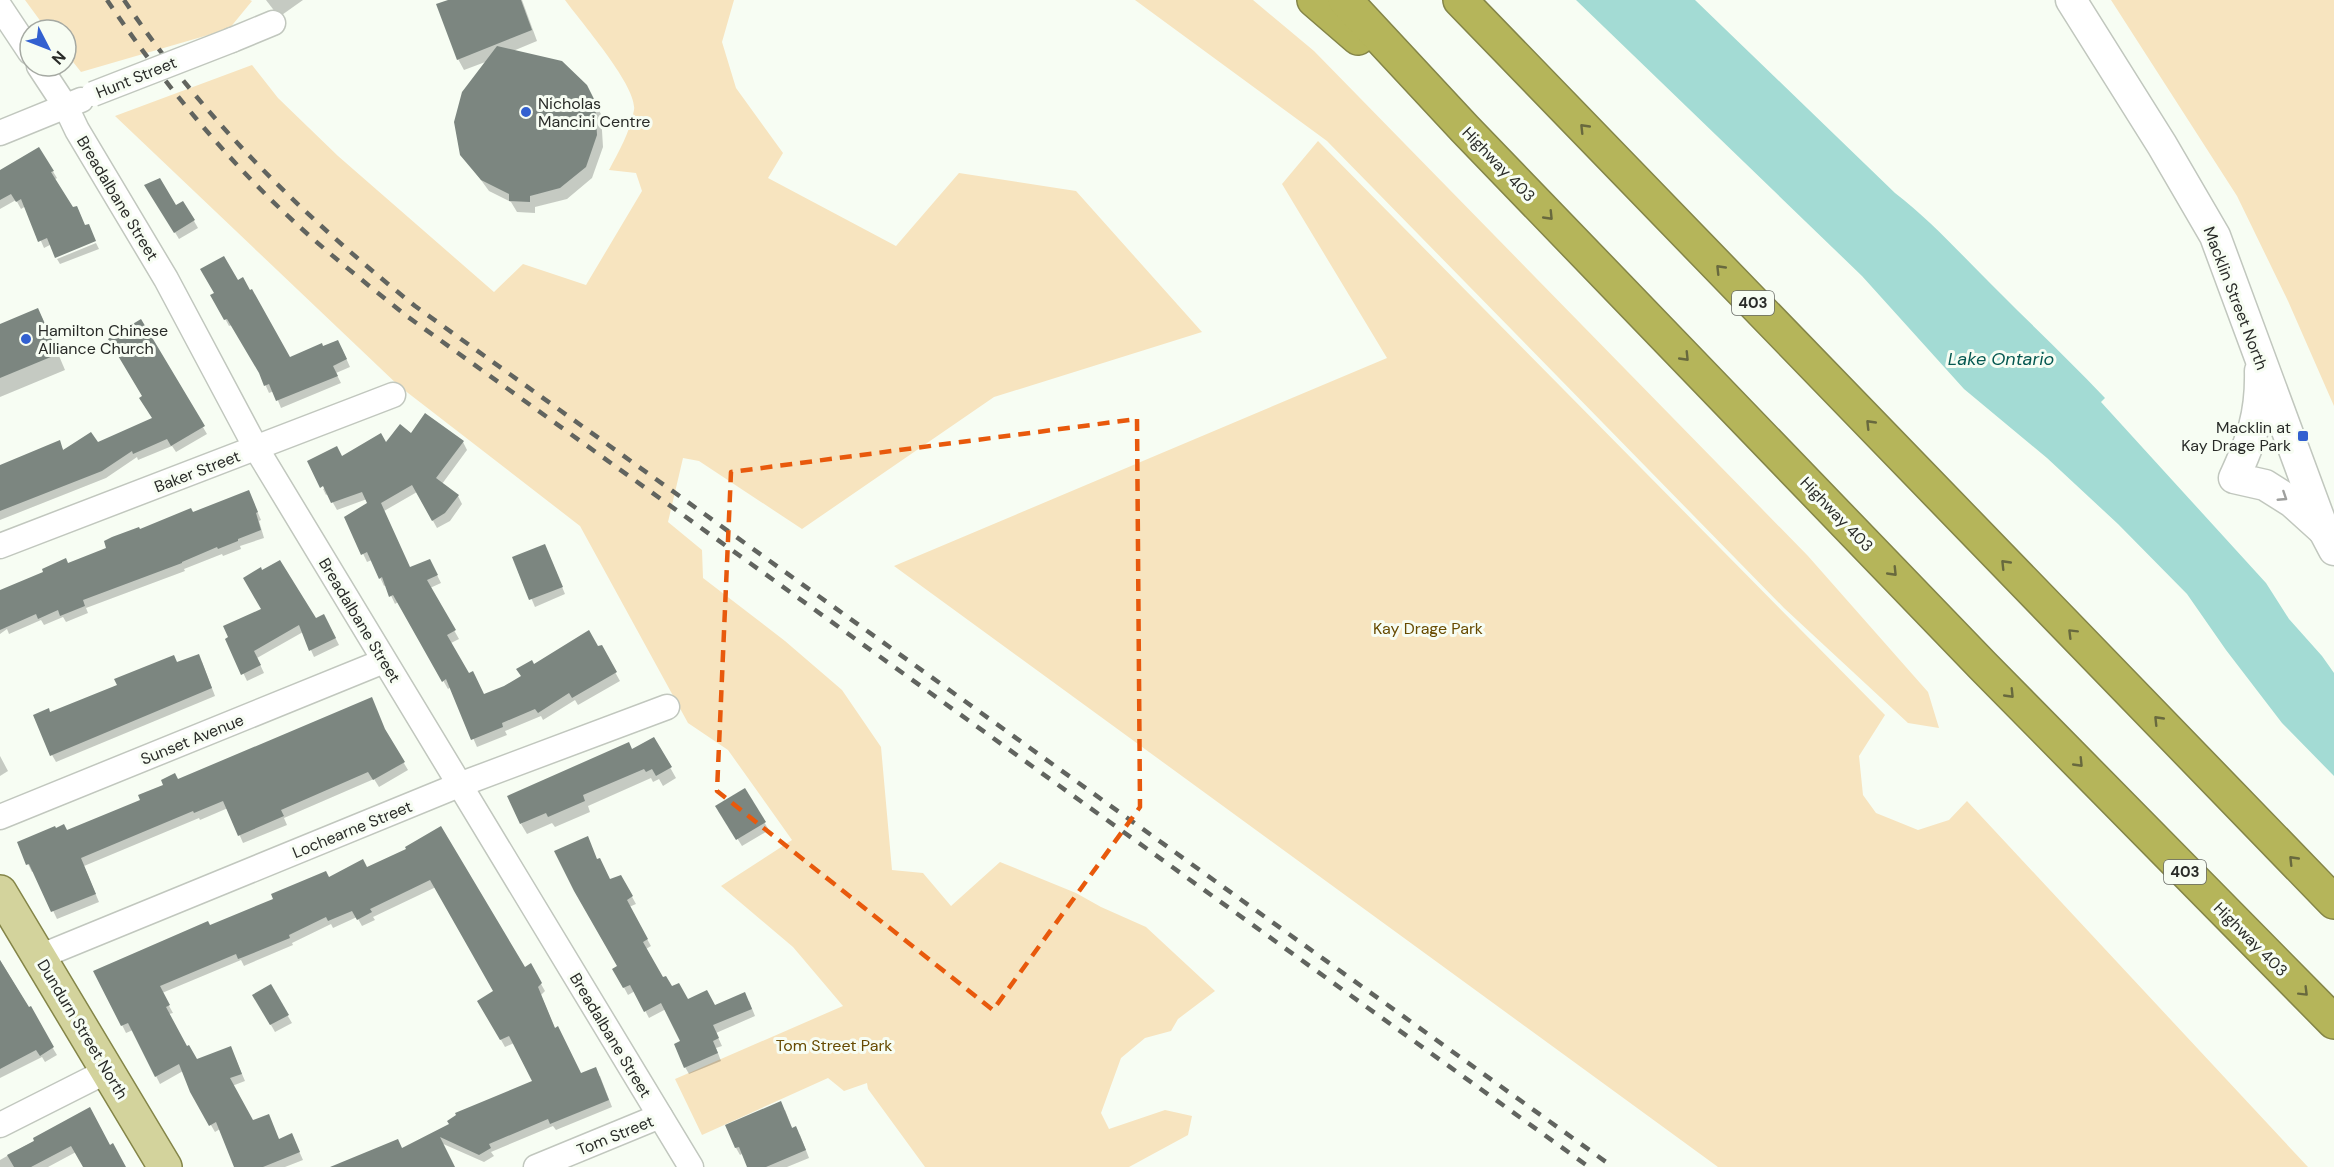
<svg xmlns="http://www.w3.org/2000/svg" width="2334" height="1167" viewBox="0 0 2334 1167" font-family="'DM Sans',sans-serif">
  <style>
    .green { fill: #f7e4bf }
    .water { fill: #a3dbd4 }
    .shadow { fill: #0003 }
    .building { fill: #7c8680 }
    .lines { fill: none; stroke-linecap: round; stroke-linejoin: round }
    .minor-casing { stroke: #c1c7be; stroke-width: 27 }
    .tertiary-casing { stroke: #c1c7be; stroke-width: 33 }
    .primary-casing { stroke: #848548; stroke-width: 36 }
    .motorway-casing { stroke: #848548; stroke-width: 36 }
    .minor { stroke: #fff; stroke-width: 24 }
    .tertiary { stroke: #fff; stroke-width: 30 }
    .primary { stroke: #d3d39c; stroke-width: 33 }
    .motorway { stroke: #b5b55a; stroke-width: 33 }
    .rail { stroke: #61645f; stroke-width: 4.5; stroke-dasharray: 10 10; stroke-linecap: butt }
    .minor-bridge-casing { stroke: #c1c7be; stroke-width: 27; stroke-linecap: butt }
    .minor-bridge { stroke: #fff; stroke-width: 24 }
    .oneway { stroke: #68693e }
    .oneway2 { stroke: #9fa09e }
    .marked { fill: none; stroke: #e8590c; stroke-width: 4.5; stroke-dasharray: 12 8; stroke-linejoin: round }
    .poi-dot { fill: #3260d0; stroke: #f7fdf3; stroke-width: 2 }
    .labels { text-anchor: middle; stroke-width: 6; stroke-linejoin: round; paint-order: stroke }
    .shield { fill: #f7fdf3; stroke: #676a65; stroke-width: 1.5 }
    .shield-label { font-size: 15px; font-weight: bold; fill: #292b28 }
    .street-label { font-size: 16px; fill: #292b28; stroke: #f7fdf3 }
    .poi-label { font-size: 16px; fill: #292b28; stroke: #f7fdf3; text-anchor: start }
    .park-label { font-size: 16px; fill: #674a00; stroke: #f7fdf3 }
    .water-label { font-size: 18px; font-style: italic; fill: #055851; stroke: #f7fdf3 }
  </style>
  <rect width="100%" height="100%" fill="#f7fdf3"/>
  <!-- green -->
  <g class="green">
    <polygon points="25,0 250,0 252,1 229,29 81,72 66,53 66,30 47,30"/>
    <path d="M565 0H734L722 42 736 88 783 153 768 178 896 246 959 173 1076 191 1202 332 994 397 802 529 699 461 683 458 668 522 702 550 703 578 785 641 842 690 881 747 892 870 923 873 951 906 1000 862 1076 893 1101 907 1146 927 1215 991 1178 1019 1171 1031 1145 1038 1121 1058 1101 1113 1109 1129 1165 1110 1192 1116 1188 1135 1129 1167H925L868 1089 867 1083 844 1091 828 1078 702 1135 675 1079 843 1006 793 947 721 886 792 840 728 750 688 723 580 526 399 386 115 116 252 65 278 98 338 156 494 292 523 264 586 285 642 191 636 173 609 170C619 151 630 132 634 110 638 87 580 21 565 0Z"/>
    <polygon points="1135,0 1253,0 1314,51 1808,556 1928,692 1939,728 1908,723 1784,608 1327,141"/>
    <polygon points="2111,0 2334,0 2334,406 2288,301 2237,196"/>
    <polygon points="1318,141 1885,715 1859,756 1863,795 1876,813 1918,830 1949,820 1967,801 2308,1167 1718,1167 894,566 1387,358 1282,184"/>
  </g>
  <!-- water -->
  <path class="water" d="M1576 0H1695L1895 193C1934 223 1966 260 2001 294 2036 329 2071 362 2105 398L2101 402 2266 583 2289 619 2322 656 2334 673V776L2282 723 2226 650 2187 594 2118 524 2047 458 1964 389 1862 276Z"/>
  <!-- shadow -->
  <g class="shadow">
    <polygon points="266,0 303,0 279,17"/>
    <polygon points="452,0 522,0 537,41 513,51 592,98 601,114 603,147 592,178 567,199 535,207 535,213 517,212 511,202 489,191 462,154 488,61 464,70 458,59"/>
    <polygon points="39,149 57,178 54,180 72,209 77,207 85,227 44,248 26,206 21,209 16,200 0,209 0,172"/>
    <polygon points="147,186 194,221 198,228 179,239"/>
    <polygon points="96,243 99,249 60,264 57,259"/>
    <polygon points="212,295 289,359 323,348 342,349 350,367 336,373 341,383 281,408 274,391 269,393 260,373 232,325 229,326"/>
    <polygon points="38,310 46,325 65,370 0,397 0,325"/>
    <polygon points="140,321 207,434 176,452 172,446 138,460 137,457 106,478 0,520 0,467 59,442 64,451 97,444 154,419 144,397"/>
    <polygon points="411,435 463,442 467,450 442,484 458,496 462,504 450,521 437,528 417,492 384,511 410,569 434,569 441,583 430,588 459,639 451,643 468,675 484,696 505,687 523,676 534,666 601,647 620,681 578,705 575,700 543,720 541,716 505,731 507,735 477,747 451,687 448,689 398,602 395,604 386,585 384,586 372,560 367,562 346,518 369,503 367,499 337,510 328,494 326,495 323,489 331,484 342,457"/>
    <polygon points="249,492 261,520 259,521 264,538 240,546 241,549 223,556 222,554 184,569 185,571 86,608 88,613 66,622 63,617 44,625 41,620 9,634 7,629 0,634 0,592 108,548 139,531 193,514"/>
    <polygon points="545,546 565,594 535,607 514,558"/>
    <polygon points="263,609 328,623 339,645 314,657 303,632 257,658 264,673 247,681 227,639"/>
    <polygon points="202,662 215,696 56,762 52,755 177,664"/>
    <polygon points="389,738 408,770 379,787 374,779 284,818 287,825 243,843 228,808 200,820 199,818 84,866 99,902 57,919 34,871 32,872 28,864 67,832 142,801 178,781"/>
    <polygon points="654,739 676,778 663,786 659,779 653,782 651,778 588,806 590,812 555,827 552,823 527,834 521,824"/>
    <polygon points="0,756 8,771 0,776"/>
    <polygon points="744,790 769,830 742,846 717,806"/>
    <polygon points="408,850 524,969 530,965 545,991 541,995 555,1029 580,1075 600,1076 612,1107 556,1130 553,1126 491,1152 494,1156 484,1162 441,1143 454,1167 340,1167 402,1150 534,1082 514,1043 505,1047 479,1001 495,992 436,887 373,917 375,920 362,926 357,917 333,928 331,924 292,943 293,945 246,965 244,966 241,960 162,993 173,1013 169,1014 187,1048 196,1061 231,1048 245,1081 232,1086 253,1122 279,1140 292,1135 303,1160 285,1167 235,1167 220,1129 215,1132 191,1091 183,1071 160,1084 133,1030 126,1033 95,971 329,879 367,869"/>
    <polygon points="597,860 610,881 621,877 636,904 629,907 651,946 646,949 663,979 672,988 688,1001 714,1007 749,1001 755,1016 716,1033 722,1046 716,1048 721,1061 689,1074 685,1067 682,1042 666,1009 649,1018 635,991 628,995 614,969 619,966"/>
    <polygon points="0,960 57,1055 45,1062 42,1057 0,1078"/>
    <polygon points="270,986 292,1023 275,1032 254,995"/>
    <polygon points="90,1109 110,1146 124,1167 84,1167 76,1152 48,1167 0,1167 0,1160"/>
    <polygon points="785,1110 793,1130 800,1135 809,1158 787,1167 749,1167 742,1154 740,1155 736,1148 727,1126"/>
  </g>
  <!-- building -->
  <g class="building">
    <polygon points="448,0 521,0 532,30 457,60 436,4"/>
    <polygon points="497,46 562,61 587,85 595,101 597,135 586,167 560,188 530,196 530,202 509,201 509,194 481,180 460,155 454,122 462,92"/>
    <polygon points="39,147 54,171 51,172 73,207 77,206 85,225 89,224 96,241 55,258 47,238 38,242 21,199 16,202 11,194 0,200 0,170"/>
    <polygon points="160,178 176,205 183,201 195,220 174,233 144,185"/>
    <polygon points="224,256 238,280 243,277 250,290 252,289 290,357 322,343 323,346 338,340 347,359 333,366 338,376 276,401 269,384 264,386 259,373 227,319 224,320 210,295 214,293 200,269"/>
    <polygon points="38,308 58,354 0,378 0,324"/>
    <polygon points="141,319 205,426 171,446 167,439 133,454 132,451 102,471 0,511 0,465 60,440 63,450 91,432 98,442 152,418 139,398 142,396 108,339"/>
    <polygon points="425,413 464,441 436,478 459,495 445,513 432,521 412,485 381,503 410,567 430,559 438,575 427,580 456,630 447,635 469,673 473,671 484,694 504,686 521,676 516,669 532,660 534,664 589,630 598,646 602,645 617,672 572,698 569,693 538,713 535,709 502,723 503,727 471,740 446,679 442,682 393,595 389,597 382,577 379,579 367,552 361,555 344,517 367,503 362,492 331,503 323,486 320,488 307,461 337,446 342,456 381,433 386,442 400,424 411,433"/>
    <polygon points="249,490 258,512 256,513 261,530 238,539 238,541 218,549 217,547 182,562 182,563 83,600 85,606 60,616 58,610 38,619 36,614 0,630 0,590 43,572 42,569 66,558 68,563 106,548 104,541 112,537 139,527 140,529 191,508 193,512"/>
    <polygon points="545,544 563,587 529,600 512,557"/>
    <polygon points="280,560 316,618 324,614 336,638 309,651 299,625 254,651 261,665 241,675 225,639 228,637 223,626 261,609 243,578 261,567 262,570"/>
    <polygon points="199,654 212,688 50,756 33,715 49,708 50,712 117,685 114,679 174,655 177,662"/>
    <polygon points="372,697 385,729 405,762 373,780 368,772 281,810 284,816 238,836 223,801 194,813 193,811 81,858 96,894 51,912 29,864 26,865 17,842 55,826 56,828 64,824 67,830 140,800 138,795 163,785 161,780 175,773 178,779"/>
    <polygon points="654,737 672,767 656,776 652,769 646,772 644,769 583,795 585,801 548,817 546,813 520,824 507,796 629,742 632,749"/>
    <polygon points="745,788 766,822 736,840 715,806"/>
    <polygon points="441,826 525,967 531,963 542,983 538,987 555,1028 558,1026 581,1073 596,1067 609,1100 550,1124 548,1119 489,1144 491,1148 479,1155 440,1137 455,1167 330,1167 398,1139 402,1148 449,1124 447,1121 456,1115 455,1113 532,1081 509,1036 500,1040 477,1001 493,991 430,880 370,909 372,912 357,920 352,911 328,921 326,917 289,935 290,938 241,958 238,959 236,954 160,986 170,1005 166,1007 187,1046 189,1045 197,1059 231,1046 242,1074 230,1078 253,1120 269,1114 279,1139 292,1133 300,1152 263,1167 234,1167 216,1122 209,1126 190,1092 179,1064 155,1077 128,1023 121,1026 93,971 208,921 210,925 273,899 271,894 326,871 329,877 363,859 367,867 406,849 405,847"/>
    <polygon points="588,836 597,859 600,858 610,879 621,875 633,896 627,900 648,939 643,942 663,977 666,976 672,986 679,983 688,999 707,990 715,1005 745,992 752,1009 713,1025 719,1038 713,1041 718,1053 684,1068 674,1044 680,1041 661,1003 644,1012 630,985 623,988 612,969 617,966 574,891 554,851"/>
    <polygon points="0,960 29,1007 31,1006 54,1047 40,1056 36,1050 0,1069"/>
    <polygon points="271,984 289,1015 270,1025 252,995"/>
    <polygon points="781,1101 792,1128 796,1126 806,1150 766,1167 747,1167 739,1147 735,1148 725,1125"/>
    <polygon points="90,1107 110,1145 113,1143 126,1167 83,1167 71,1146 31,1167 14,1167 7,1155 34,1141 33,1138"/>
  </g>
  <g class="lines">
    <!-- minor casing -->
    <g class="minor-casing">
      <g id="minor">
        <polyline points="0,7 30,52"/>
        <polyline points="232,40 273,23"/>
        <polyline points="39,66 66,107 77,130 166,279 256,448 691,1167"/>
        <polyline points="0,133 81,100"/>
        <polyline points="0,546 393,395"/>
        <polyline points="0,817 384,661"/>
        <polyline points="39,957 459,785 667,707"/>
        <polyline points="0,1125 107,1071"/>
        <polyline points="536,1167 660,1116"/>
      </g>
    </g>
    <!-- tertiary casing -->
    <g class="tertiary-casing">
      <g id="tertiary">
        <polyline points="2071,0 2162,145 2215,236 2324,531 2334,550"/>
        <path d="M2260 371C2261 414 2252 439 2234 478L2265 485 2292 502 2322 529"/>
      </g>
    </g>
    <!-- primary casing -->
    <g class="primary-casing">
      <polyline id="primary" points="0,892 165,1167"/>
    </g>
    <!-- motorway casing -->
    <g class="motorway-casing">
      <g id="motorway">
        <polyline points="1314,0 1358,38"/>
        <polyline points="1345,0 1465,129 1983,666 2334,1022"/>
        <polyline points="1460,0 2334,902"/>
      </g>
    </g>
    <!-- minor -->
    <use href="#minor" class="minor"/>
    <!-- tertiary -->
    <use href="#tertiary" class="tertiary"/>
    <!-- primary -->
    <use href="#primary" class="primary"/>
    <!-- motorway -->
    <use href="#motorway" class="motorway"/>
    <!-- rail -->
    <g class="rail">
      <path d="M107 0C163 83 228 162 302 229 336 260 372 288 408 317L1589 1167"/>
      <path d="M124 0C205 121 302 215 415 306L1613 1167"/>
    </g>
    <!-- minor-bridge casing -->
    <g class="minor-bridge-casing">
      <polyline id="minor-bridge" points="93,94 232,40"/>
    </g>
    <!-- minor-bridge -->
    <use href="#minor-bridge" class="minor-bridge"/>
  </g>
  <!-- one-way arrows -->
  <defs><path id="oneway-chevron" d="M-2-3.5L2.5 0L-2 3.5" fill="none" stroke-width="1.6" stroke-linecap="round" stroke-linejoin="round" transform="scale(1.5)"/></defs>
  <g class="oneway">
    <use href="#oneway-chevron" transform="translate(1584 128) rotate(-134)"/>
    <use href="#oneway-chevron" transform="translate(1549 216) rotate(46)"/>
    <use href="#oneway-chevron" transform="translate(1720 269) rotate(-134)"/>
    <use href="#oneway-chevron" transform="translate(1685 357) rotate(46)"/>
    <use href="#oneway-chevron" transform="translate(1870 424) rotate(-134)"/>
    <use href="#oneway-chevron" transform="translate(2005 564) rotate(-134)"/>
    <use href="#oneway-chevron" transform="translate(1893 572) rotate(46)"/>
    <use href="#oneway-chevron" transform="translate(2072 633) rotate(-135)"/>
    <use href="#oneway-chevron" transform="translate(2010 694) rotate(46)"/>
    <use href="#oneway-chevron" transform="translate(2158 720) rotate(-134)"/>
    <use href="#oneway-chevron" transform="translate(2079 763) rotate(46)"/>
    <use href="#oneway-chevron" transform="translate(2293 860) rotate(-134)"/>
    <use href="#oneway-chevron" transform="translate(2304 992) rotate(45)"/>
  </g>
  <use class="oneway2" href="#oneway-chevron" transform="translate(2283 497) rotate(33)"/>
  <!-- marked area -->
  <path class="marked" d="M1137 419 1140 807 993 1010 717 791 731 472Z"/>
  <!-- markers -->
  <g class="poi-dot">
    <circle cx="526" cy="112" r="6"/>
    <circle cx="26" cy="339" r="6"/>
    <rect x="2297" y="430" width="12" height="12" rx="3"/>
  </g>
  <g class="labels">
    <!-- shield labels -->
    <g class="shield">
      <rect x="1732" y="291" width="42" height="24" rx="4.5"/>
      <rect x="2164" y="860" width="42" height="24" rx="4.5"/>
    </g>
    <g class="shield-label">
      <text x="1753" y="308">403</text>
      <text x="2185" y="877">403</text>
    </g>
    <!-- street labels -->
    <g class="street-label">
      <text transform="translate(136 77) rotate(-22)" y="6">Hunt Street</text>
      <text transform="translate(1499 164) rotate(46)" y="6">Highway 403</text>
      <text transform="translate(118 198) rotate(59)" y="6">Breadalbane Street</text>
      <text transform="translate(2236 298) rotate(69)" y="6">Macklin Street North</text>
      <text transform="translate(197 471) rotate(-21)" y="6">Baker Street</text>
      <text transform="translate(1837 514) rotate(46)" y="6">Highway 403</text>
      <text transform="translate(360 620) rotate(59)" y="6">Breadalbane Street</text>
      <text transform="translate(192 739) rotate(-22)" y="6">Sunset Avenue</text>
      <text transform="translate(352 829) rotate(-22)" y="6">Lochearne Street</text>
      <text transform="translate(2251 939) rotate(45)" y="6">Highway 403</text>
      <text transform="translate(83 1029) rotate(59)" y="6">Dundurn Street North</text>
      <text transform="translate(611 1035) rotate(59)" y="6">Breadalbane Street</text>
      <text transform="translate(615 1135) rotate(-22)" y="6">Tom Street</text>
    </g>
    <!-- poi labels -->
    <g class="poi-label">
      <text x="538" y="109">Nicholas<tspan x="538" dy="18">Mancini Centre</tspan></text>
      <text x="38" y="336">Hamilton Chinese<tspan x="38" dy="18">Alliance Church</tspan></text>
      <text x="2291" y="433" text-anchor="end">Macklin at<tspan x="2291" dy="18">Kay Drage Park</tspan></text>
    </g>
    <!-- park labels -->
    <g class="park-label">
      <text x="1428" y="634">Kay Drage Park</text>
      <text x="834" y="1051">Tom Street Park</text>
    </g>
    <!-- water labels -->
    <g class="water-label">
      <text x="2001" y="365">Lake Ontario</text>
    </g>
  </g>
  <!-- north arrow -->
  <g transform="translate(48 48) rotate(132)"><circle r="28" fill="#f7fdf3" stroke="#a5a9a2" stroke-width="1.5"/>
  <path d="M0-4.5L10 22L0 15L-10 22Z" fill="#3260d0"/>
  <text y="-9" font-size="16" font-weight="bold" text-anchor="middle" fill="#292b28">N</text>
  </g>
</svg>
